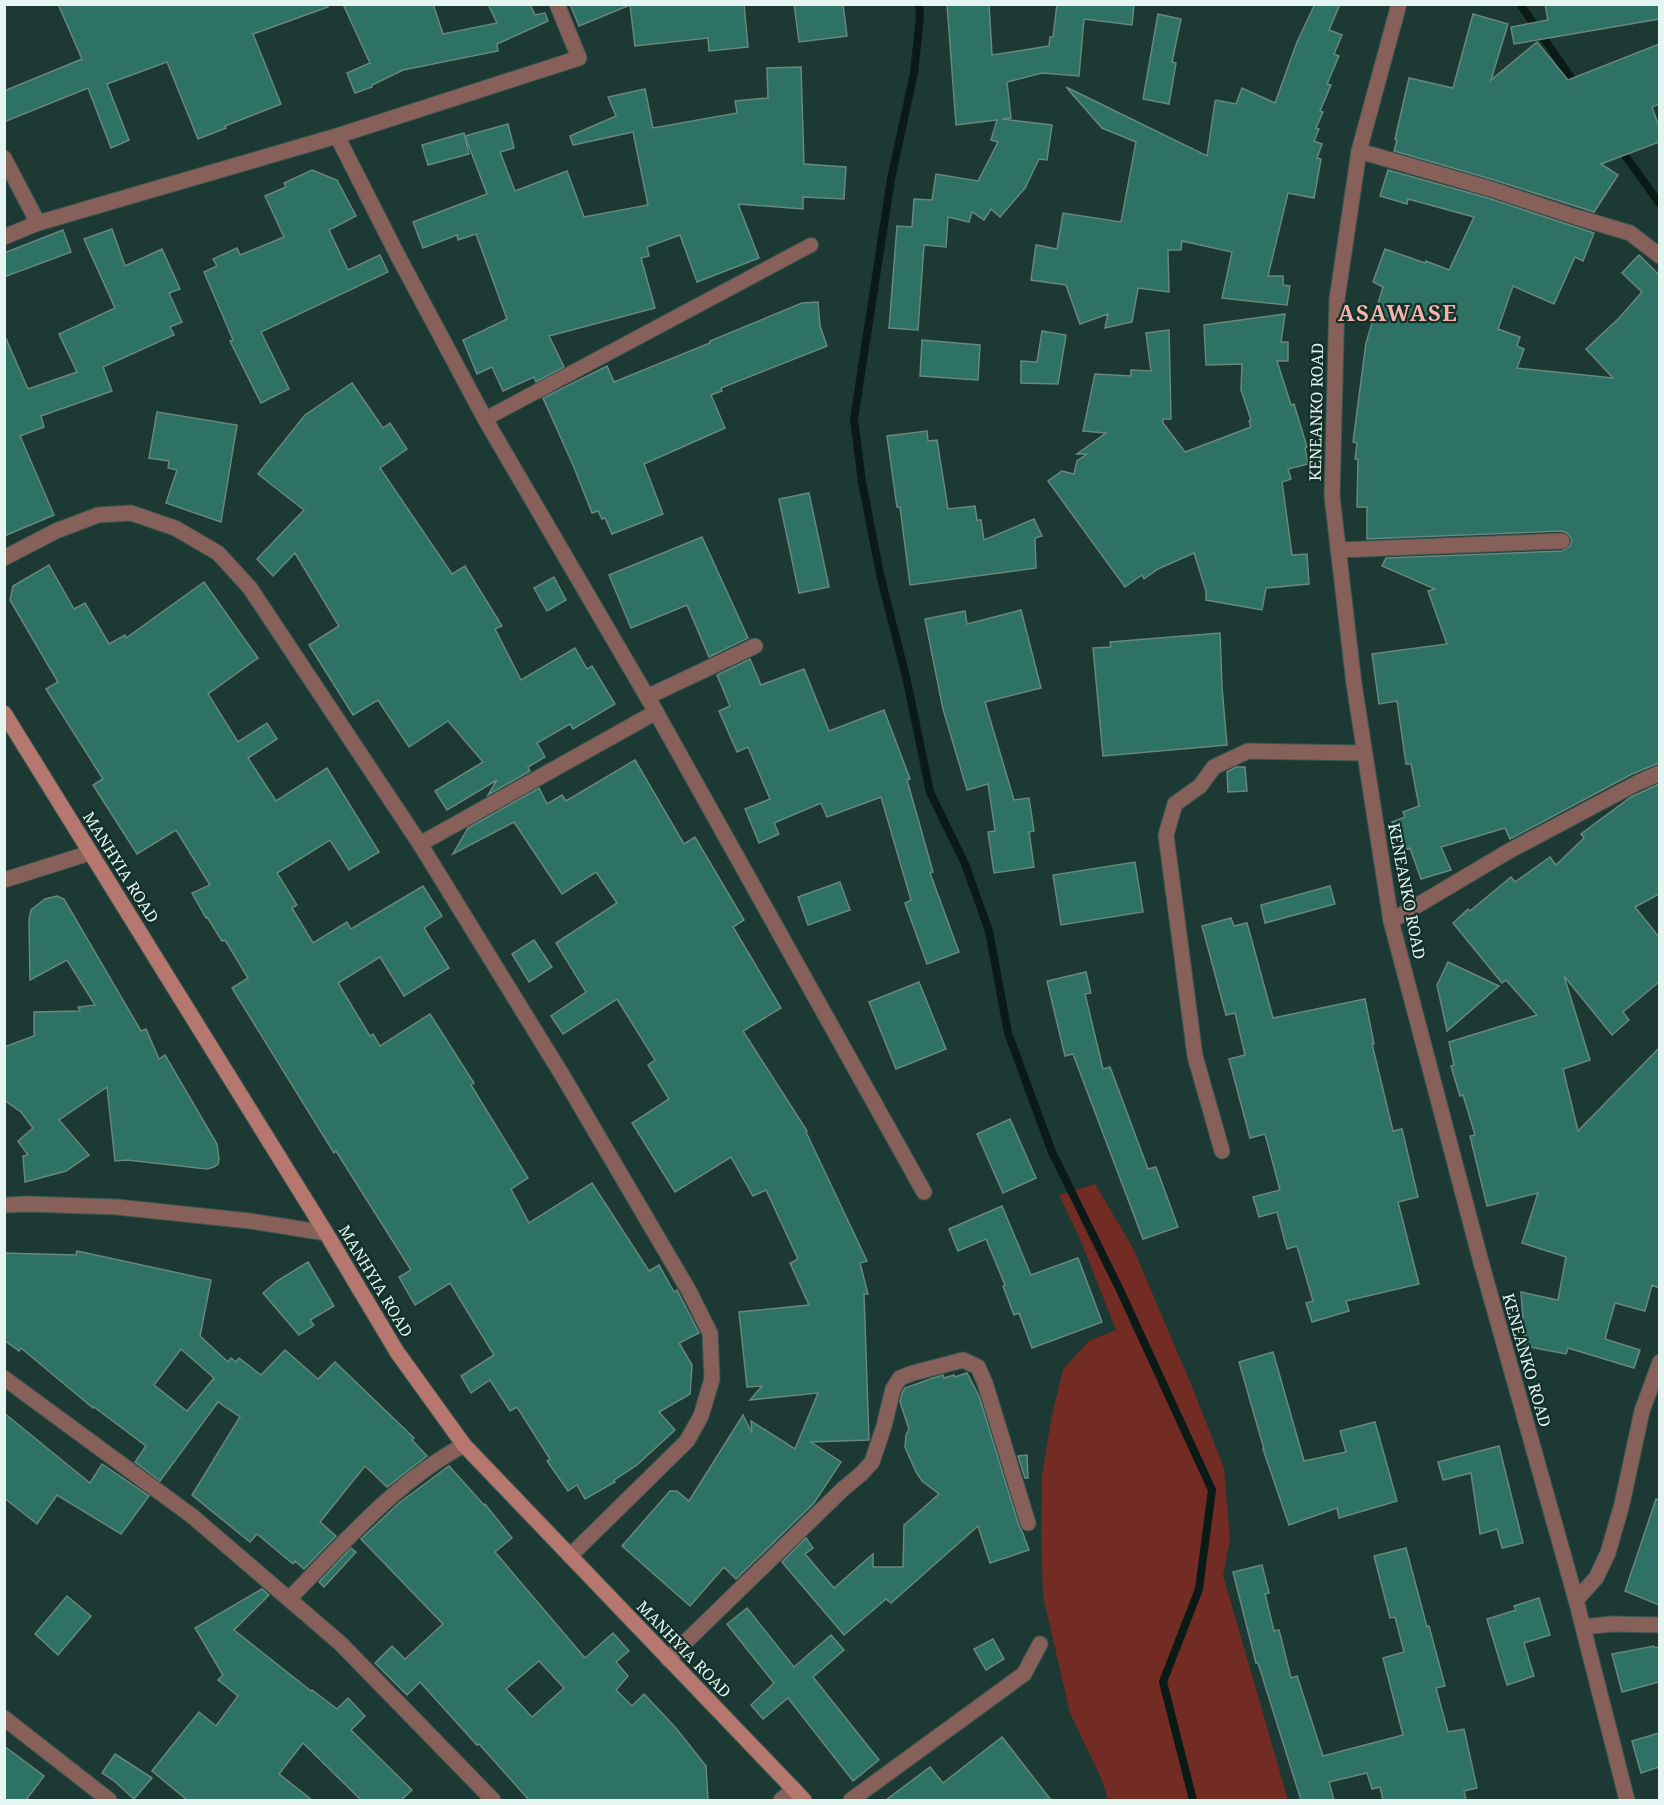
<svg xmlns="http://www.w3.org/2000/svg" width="1664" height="1805" viewBox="0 0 1664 1805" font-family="'Noto Serif',serif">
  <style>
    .green { fill: #722c24 }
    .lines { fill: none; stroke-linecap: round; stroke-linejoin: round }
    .stream { stroke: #091a17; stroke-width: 8 }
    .building { fill: #2e7165; stroke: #68877f; stroke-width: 1.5; fill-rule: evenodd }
    .service-casing { stroke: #3c5751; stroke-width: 16 }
    .minor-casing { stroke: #3c5751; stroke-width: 17 }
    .tertiary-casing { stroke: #3c5751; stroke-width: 17 }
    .secondary-casing { stroke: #3c5751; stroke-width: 17 }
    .service { stroke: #876059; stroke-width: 14 }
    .minor { stroke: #876059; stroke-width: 15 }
    .tertiary { stroke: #876059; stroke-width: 15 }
    .secondary { stroke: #b6776e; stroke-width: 15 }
    .labels { text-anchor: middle; stroke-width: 4.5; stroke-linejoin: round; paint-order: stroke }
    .street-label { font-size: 16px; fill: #e5f5f1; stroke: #122f29 }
    .district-label { font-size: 22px; font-weight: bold; letter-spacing: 1.5px; fill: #f6b3a9; stroke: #122f29 }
  </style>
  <rect width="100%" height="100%" fill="#1c3933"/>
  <!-- green -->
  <polygon class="green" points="1095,1184 1133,1248 1191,1384 1224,1468 1230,1540 1223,1575 1288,1800 1108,1800 1102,1780 1070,1713 1043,1596 1041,1534 1042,1475 1051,1420 1063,1369 1090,1340 1116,1330 1080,1239 1059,1195"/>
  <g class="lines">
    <!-- stream -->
    <g class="stream">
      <polyline points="919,4 920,16 914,73 891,179 854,419 862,482 880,574 907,681 930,792 965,864 989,931 1008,1033 1052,1152 1120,1290 1212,1490 1199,1589 1163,1682 1193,1800"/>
      <polyline points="1520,4 1576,85"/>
      <polyline points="1619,147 1660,204"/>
    </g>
  </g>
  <!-- building -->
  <g class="building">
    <polygon points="58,4 328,4 328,7 253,34 281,104 225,126 226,128 198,139 167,62 107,84 129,140 111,148 88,88 4,122 4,91 82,59"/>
    <polygon points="343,4 433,4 443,34 497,23 488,4 530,4 535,15 545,13 548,21 497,44 498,51 403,70 372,85 372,87 355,93 347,73 370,63"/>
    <polygon points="570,4 744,4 748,47 709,51 708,38 635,46 630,5 579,26"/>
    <polygon points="794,4 843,4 847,36 799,42"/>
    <polygon points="947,4 989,4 992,55 1049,46 1050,37 1053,37 1057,4 1134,4 1132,25 1084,19 1079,76 1042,73 1007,82 1011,118 1002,119 1052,125 1047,160 1039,159 1025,188 1000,217 991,209 984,220 972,212 969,222 948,217 946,247 924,245 918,330 889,328 897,226 912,227 914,199 932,200 936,174 978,181 998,142 991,140 997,120 956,125"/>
    <polygon points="1315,4 1340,4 1329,30 1342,35 1334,54 1339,56 1327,84 1331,85 1320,111 1323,112 1316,128 1319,129 1314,141 1322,144 1317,158 1321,159 1314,198 1288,193 1268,276 1283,276 1283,285 1290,286 1287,305 1222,298 1232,252 1182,241 1181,250 1168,250 1169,292 1138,288 1132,322 1105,328 1108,314 1080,324 1066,285 1031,280 1036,245 1057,249 1063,213 1121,222 1136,142 1102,128 1066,87 1207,156 1215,102 1216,100 1236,104 1242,88 1275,103 1297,42"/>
    <polygon points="1545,4 1659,4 1659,19 1514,44 1511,27 1548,20"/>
    <polygon points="1158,14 1181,19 1172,62 1176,63 1169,104 1143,99"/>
    <polygon points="1473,14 1508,24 1491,80 1537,42 1568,80 1659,44 1659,104 1652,107 1659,127 1659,142 1601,164 1618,175 1594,212 1494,180 1394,151 1397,140 1395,139 1409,78 1453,88"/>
    <polygon points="801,67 804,164 846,167 844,199 803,197 803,209 738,204 759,258 697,282 680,235 647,247 649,256 641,258 655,308 549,336 564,367 536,382 534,377 503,391 492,367 477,374 463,340 507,319 476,234 458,240 457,235 423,248 413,222 487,194 465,136 508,124 514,148 500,152 515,191 567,171 584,217 648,205 633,132 573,145 570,136 616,116 608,97 645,89 653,128 737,113 735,101 768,98 767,68"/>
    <polygon points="464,133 469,154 428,165 422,145"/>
    <polygon points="312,170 337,180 356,216 329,230 348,270 380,255 388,272 261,332 289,389 261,403 230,341 233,340 204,272 217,266 213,259 237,248 240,255 284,237 265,196 286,187 284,183"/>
    <polygon points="1388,170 1488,198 1594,233 1583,261 1575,257 1554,304 1513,286 1498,329 1520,337 1517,346 1524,349 1517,368 1613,378 1586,349 1619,318 1642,292 1622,273 1639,255 1658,274 1659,272 1659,763 1632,774 1510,839 1505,828 1441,847 1451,870 1421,879 1410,848 1402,851 1392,822 1405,817 1403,812 1419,806 1411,764 1406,764 1397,701 1379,704 1372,654 1447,644 1428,591 1435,589 1382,566 1386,558 1562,551 1570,546 1572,540 1567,533 1562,531 1367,539 1367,507 1357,507 1358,459 1355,459 1357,443 1353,442 1366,343 1383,287 1373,282 1385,249 1425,263 1426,261 1449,270 1474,217 1408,199 1407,204 1380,196"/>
    <polygon points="112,229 125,266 162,249 180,289 169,293 182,322 170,327 174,335 103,367 112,391 41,416 44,427 20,436 54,515 4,536 4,334 28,389 77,372 59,334 115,308 84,239"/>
    <polygon points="63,230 71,252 4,277 4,253"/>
    <polygon points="818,302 820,326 827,346 721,388 722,391 711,395 725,428 644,464 663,514 612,534 605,518 602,519 598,511 592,513 573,465 543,398 607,366 614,382 710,343 710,341 802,303"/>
    <polygon points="1285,314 1281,342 1288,342 1288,361 1277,361 1291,405 1294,404 1307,447 1305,448 1308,464 1288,469 1291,479 1282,482 1292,555 1307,554 1309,584 1266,588 1262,610 1206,600 1206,591 1194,553 1158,569 1144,579 1142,575 1125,587 1048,481 1062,471 1074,474 1077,461 1087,454 1077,454 1106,433 1083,431 1095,374 1131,376 1131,370 1151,371 1146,333 1169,330 1171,419 1163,419 1163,423 1185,452 1251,427 1249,421 1251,420 1241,390 1242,364 1206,365 1204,325"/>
    <polygon points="1042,331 1066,335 1058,384 1021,383 1021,361 1037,362"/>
    <polygon points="922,340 980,345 978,380 920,376"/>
    <polygon points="352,383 383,428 390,423 407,449 380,468 452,574 465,566 502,626 495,629 521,680 575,648 587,669 592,666 615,704 573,729 570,724 537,743 545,757 528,767 530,771 488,795 497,780 447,810 435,791 483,762 448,721 409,747 378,700 353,715 309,645 339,626 295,553 273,576 257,559 304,510 258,474 305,415"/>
    <polygon points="157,412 237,425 221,522 166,503 177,470 168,468 169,461 149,458"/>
    <polygon points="927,431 928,441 937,440 948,509 975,506 977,520 981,520 984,540 1034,519 1042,536 1035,538 1036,568 910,585 900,507 897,507 887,436"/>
    <polygon points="809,493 829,587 799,593 779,499"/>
    <polygon points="702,537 748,638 709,657 687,605 631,628 609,575"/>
    <polygon points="49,565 74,609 85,603 109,644 125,635 126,638 204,582 258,658 208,694 238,742 267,723 277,739 248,758 276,801 327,768 379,852 349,870 330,840 277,873 297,905 292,908 313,943 347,922 351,929 423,886 442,916 424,928 449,968 404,996 380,957 338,983 370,1036 373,1034 380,1046 430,1014 474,1083 471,1085 528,1178 511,1189 529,1223 592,1183 649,1271 659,1265 674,1292 677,1290 699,1333 679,1343 692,1365 690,1394 659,1412 675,1430 637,1465 614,1480 615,1482 585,1499 577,1485 568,1491 547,1461 550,1459 517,1407 510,1411 490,1380 471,1393 461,1376 494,1355 450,1283 415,1305 399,1277 411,1270 336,1151 334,1153 232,988 248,978 225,940 222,941 207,917 206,918 192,893 210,885 176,830 137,854 93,785 103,779 46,689 58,682 10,600 13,586"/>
    <polygon points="554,577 566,600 547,611 534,588"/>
    <polygon points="1021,610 1041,688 985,702 1014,800 1029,798 1034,831 1029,832 1034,867 994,873 988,832 995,831 988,784 967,790 943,709 925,619 965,611 967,624"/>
    <polygon points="1220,633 1222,687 1227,745 1103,756 1093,648 1111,647 1110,642"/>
    <polygon points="750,659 761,685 804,669 829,731 884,710 910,779 907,780 933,872 930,873 959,952 927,964 905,903 911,900 881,797 827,817 821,803 774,823 779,834 759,843 745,809 770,799 748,747 737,752 719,711 730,706 717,675"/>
    <polygon points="635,760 684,844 695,837 744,920 733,927 781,1008 743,1031 807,1131 806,1132 867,1261 860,1263 868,1294 864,1294 869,1440 811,1442 841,1462 814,1503 736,1579 724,1567 690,1606 622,1546 670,1491 677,1491 689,1501 743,1415 752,1433 751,1421 795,1449 818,1393 750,1400 762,1386 747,1387 739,1312 809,1305 790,1263 798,1259 766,1190 753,1196 731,1157 675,1192 632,1123 669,1099 648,1065 655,1060 617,999 563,1034 551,1016 586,992 556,943 617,903 596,872 562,894 514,822 453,854 468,828 539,788 547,804 562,795 566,801"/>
    <polygon points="1236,767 1245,767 1247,791 1228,792 1227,772"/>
    <polygon points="1659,784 1659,894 1635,907 1659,937 1659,982 1623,1012 1629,1020 1612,1035 1564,976 1590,1060 1563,1069 1578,1131 1659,1048 1659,1288 1652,1285 1645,1311 1615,1303 1605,1339 1640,1350 1634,1368 1568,1348 1566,1354 1525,1346 1521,1292 1558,1300 1566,1257 1522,1243 1538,1193 1487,1206 1470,1136 1475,1135 1463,1095 1460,1096 1451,1066 1454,1065 1449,1042 1537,1015 1506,980 1502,983 1453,923 1468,909 1470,911 1511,877 1515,882 1550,857 1556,865 1584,838 1581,834 1631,797"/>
    <polygon points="1135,862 1143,912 1061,925 1053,875"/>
    <polygon points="840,882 850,910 808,925 798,897"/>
    <polygon points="1330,886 1335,904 1265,923 1261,905"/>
    <polygon points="57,896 64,899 141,1031 146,1029 159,1059 165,1055 217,1144 219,1159 218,1164 214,1167 207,1169 127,1160 115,1161 107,1087 59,1120 89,1155 66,1171 25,1182 23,1156 28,1155 18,1141 33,1128 21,1112 4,1100 4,1047 34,1036 34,1012 80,1011 78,1007 95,1005 67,960 30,980 29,920 31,910 45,899"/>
    <polygon points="1231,918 1234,926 1247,923 1273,1018 1365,999 1374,1044 1372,1044 1393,1131 1402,1129 1418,1197 1398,1202 1419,1284 1346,1301 1349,1311 1312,1322 1306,1303 1313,1301 1297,1246 1287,1249 1277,1212 1259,1217 1253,1197 1280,1190 1265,1134 1250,1138 1229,1059 1245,1055 1235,1013 1226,1015 1202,926"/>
    <polygon points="534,940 552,967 529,982 512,954"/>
    <polygon points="1448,962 1499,986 1447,1031 1437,985"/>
    <polygon points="1086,972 1091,993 1085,994 1103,1069 1110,1067 1148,1169 1156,1167 1178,1227 1143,1239 1073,1054 1065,1056 1047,981"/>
    <polygon points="919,982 946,1049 896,1069 869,1002"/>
    <polygon points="1010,1119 1036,1178 1003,1193 977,1134"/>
    <polygon points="1002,1206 1031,1275 1078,1258 1102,1322 1032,1348 1019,1313 1014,1315 1003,1286 1005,1285 986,1239 958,1251 949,1229"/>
    <path d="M77 1251 211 1280 200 1336 228 1362 231 1358 236 1362 239 1358 261 1375 285 1350 318 1379 335 1362 414 1438 412 1440 427 1456 387 1487 365 1466 320 1522 336 1536 304 1569 295 1561 293 1564 257 1534 250 1542 192 1495 240 1417 218 1402 160 1481 135 1462 146 1446 94 1407 93 1408 21 1348 19 1351 4 1340V1253L76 1255ZM181 1349 214 1378 187 1411 154 1385Z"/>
    <polygon points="308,1262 334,1306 310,1320 314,1325 299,1335 263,1293 277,1281"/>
    <polygon points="1273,1352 1304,1461 1346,1452 1340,1431 1375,1422 1397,1501 1339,1518 1337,1508 1289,1525 1263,1449 1264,1449 1239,1362"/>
    <polygon points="967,1373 979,1396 1019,1526 1022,1531 1029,1550 990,1563 978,1526 891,1603 886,1599 844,1635 782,1562 806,1538 813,1548 805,1554 834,1588 873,1554 873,1567 903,1567 904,1525 939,1494 922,1481 916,1472 905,1447 906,1435 909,1429 900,1402 902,1393 905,1388 930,1379 943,1375 944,1378 954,1375 955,1377"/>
    <polygon points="4,1413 90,1483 102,1464 149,1496 121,1534 57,1495 37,1524 4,1498"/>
    <polygon points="1499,1446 1523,1543 1502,1548 1497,1529 1480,1534 1471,1473 1443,1480 1438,1462"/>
    <polygon points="1027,1455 1028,1478 1025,1478 1018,1456"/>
    <path d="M449 1466 484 1505 485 1504 512 1538 495 1552 585 1658 613 1633 629 1651 616 1662 628 1676 616 1690 632 1706 644 1694 675 1727 706 1766 708 1800H529L479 1744 477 1745 420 1682 407 1695 375 1663 392 1646 405 1659 443 1624 361 1539 399 1503ZM539 1661 564 1688 532 1717 506 1689Z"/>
    <polygon points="1656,1499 1659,1500 1659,1605 1625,1591"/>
    <polygon points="351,1548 356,1552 324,1587 319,1582"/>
    <polygon points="1406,1548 1427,1627 1429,1626 1445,1686 1436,1688 1448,1732 1464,1729 1477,1788 1464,1791 1466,1800 1383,1800 1380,1787 1372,1789 1367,1773 1329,1782 1334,1800 1301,1800 1258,1663 1256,1663 1233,1572 1262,1565 1269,1593 1265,1594 1274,1631 1279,1630 1291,1678 1297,1676 1323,1756 1403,1735 1383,1658 1404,1652 1395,1617 1390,1618 1374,1556"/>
    <polygon points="262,1589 269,1595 234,1630 311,1691 312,1690 337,1709 348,1698 365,1716 351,1730 412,1790 401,1800 361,1800 303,1743 279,1774 312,1800 187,1800 152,1771 199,1712 216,1726 238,1696 218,1680 223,1675 195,1628"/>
    <polygon points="67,1596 91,1616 58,1655 35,1634"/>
    <polygon points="1539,1598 1550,1635 1524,1643 1534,1676 1507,1685 1487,1619 1516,1610 1514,1606"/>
    <polygon points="747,1608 794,1667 831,1635 844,1650 813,1677 879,1760 853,1781 788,1698 763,1719 751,1705 774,1683 727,1624"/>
    <polygon points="993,1639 1004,1659 986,1670 974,1649"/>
    <polygon points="1654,1646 1655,1648 1659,1647 1659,1682 1622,1692 1612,1654"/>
    <polygon points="1659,1733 1659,1767 1641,1773 1632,1741"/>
    <polygon points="1002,1737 1051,1800 886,1800 930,1767 943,1783"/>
    <polygon points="4,1746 44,1776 26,1800 4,1800"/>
    <polygon points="115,1754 152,1778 134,1799 113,1780 102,1773"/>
  </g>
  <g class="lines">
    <!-- service casing -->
    <g class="service-casing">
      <polyline id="service" points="485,419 811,245"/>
    </g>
    <!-- minor casing -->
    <g class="minor-casing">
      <g id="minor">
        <polyline points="337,136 398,256 485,419 656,712 924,1192"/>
        <polyline points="1359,151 1491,189 1576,217 1630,233 1660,256"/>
        <polyline points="4,158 38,223"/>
        <polyline points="4,237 38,223 337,136 579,58 557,4"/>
        <polyline points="1338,550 1562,541"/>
        <polyline points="4,558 56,531 98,515 131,513 175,528 218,553 250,588 420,844 564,1078 689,1291 710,1333 712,1379 701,1416 687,1441 570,1556"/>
        <polyline points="647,697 755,646"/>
        <polyline points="420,844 656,712"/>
        <polyline points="4,880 90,853"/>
        <polyline points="1391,921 1509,851 1637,783 1660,773"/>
        <polyline points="1222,1151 1195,1056 1166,835 1175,804 1200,786 1214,767 1248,751 1364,753"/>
        <polyline points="4,1205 26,1204 117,1207 250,1221 326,1233"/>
        <polyline points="4,1378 192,1516 340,1643 493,1800"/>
        <path d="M289 1599C343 1544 395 1482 464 1445"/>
        <polyline points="1576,1600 1596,1578 1608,1553 1622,1504 1642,1411 1660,1362"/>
        <polyline points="1583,1627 1612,1624 1660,1625"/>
        <polyline points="668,1659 843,1489 861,1474 872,1462 884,1426 893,1389 900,1378 913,1373 963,1360 978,1367 985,1383 1028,1523"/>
        <polyline points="4,1718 109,1800"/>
        <polyline points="781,1800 794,1789"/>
        <polyline points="851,1800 1024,1674 1040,1644"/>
      </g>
    </g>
    <!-- tertiary casing -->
    <g class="tertiary-casing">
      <polyline id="tertiary" points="1399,4 1359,151 1337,299 1332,496 1354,684 1391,921 1481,1262 1576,1600 1627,1800"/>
    </g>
    <!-- secondary casing -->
    <g class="secondary-casing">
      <polyline id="secondary" points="4,713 326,1233 397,1352 464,1445 804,1800"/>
    </g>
    <!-- service -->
    <use href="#service" class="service"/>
    <!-- minor -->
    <use href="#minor" class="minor"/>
    <!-- tertiary -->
    <use href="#tertiary" class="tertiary"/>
    <!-- secondary -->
    <use href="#secondary" class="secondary"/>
  </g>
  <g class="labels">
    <!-- street labels -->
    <g class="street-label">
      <text transform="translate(1316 412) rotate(-89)" y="6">KENEANKO ROAD</text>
      <text transform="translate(121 867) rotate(58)" y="6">MANHYIA ROAD</text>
      <text transform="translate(1407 891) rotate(79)" y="6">KENEANKO ROAD</text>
      <text transform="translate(376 1281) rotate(59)" y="6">MANHYIA ROAD</text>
      <text transform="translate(1527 1360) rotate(74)" y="6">KENEANKO ROAD</text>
      <text transform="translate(684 1649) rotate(46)" y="6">MANHYIA ROAD</text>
    </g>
    <!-- district labels -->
    <g class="district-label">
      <text x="1398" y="321">ASAWASE</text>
    </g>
  </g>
  <!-- border -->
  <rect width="1664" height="1805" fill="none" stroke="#e5f5f1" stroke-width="12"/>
</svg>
